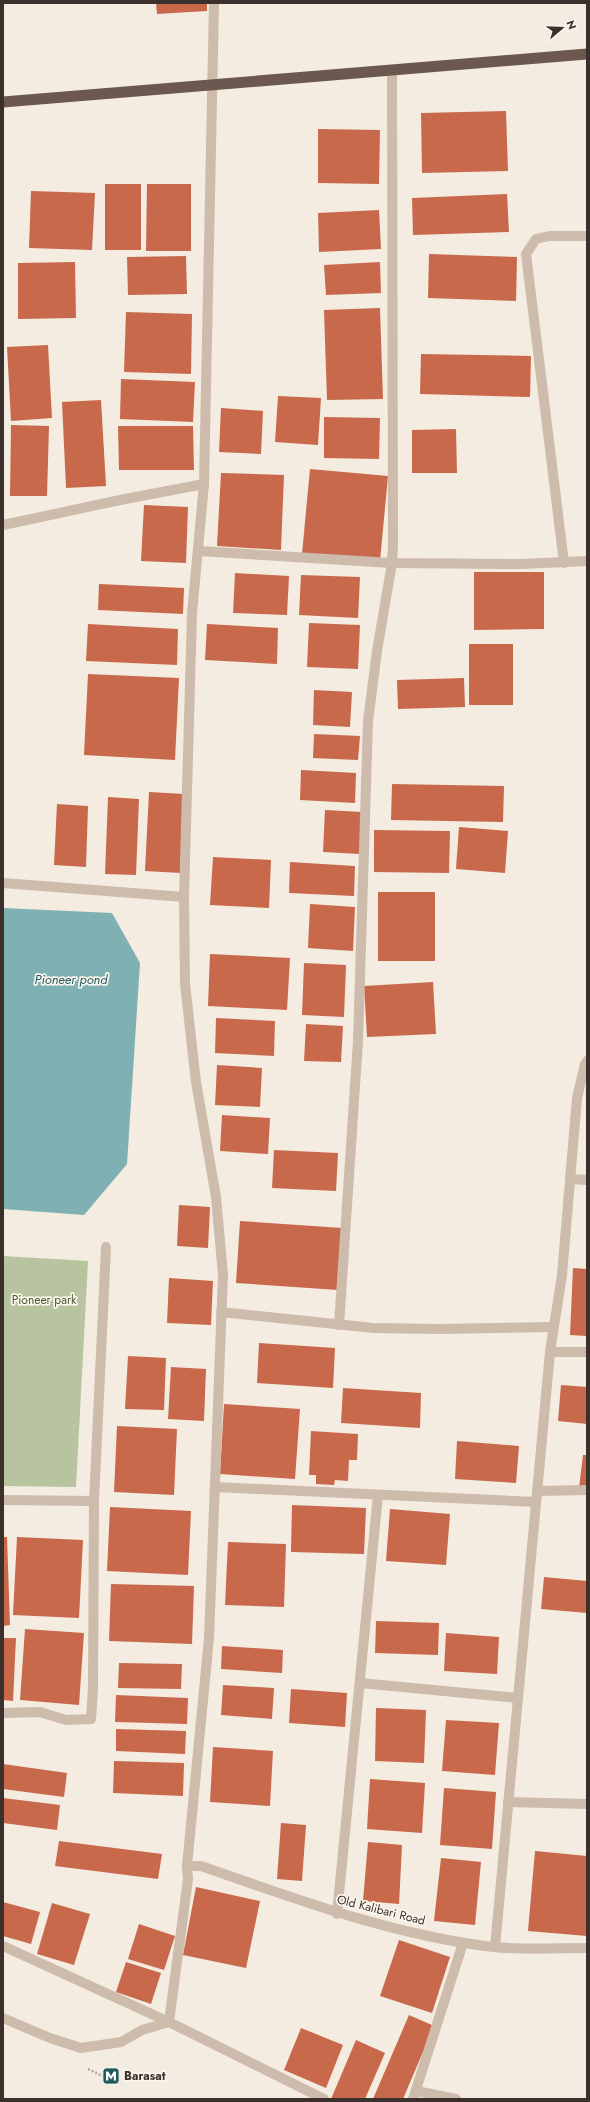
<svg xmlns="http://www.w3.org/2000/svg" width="590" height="2102" viewBox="0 0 590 2102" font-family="Jost,sans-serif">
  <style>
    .green { fill: #b8c4a0 }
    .water { fill: #7fb0b2 }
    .building { fill: #c8694b }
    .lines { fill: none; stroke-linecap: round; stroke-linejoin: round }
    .path { stroke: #b9a596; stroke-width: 2.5; stroke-dasharray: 2 2; stroke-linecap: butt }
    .minor { stroke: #cdbbac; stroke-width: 10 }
    .tertiary { stroke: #cdbbac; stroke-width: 10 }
    .trunk { stroke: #6c584f; stroke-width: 11 }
    .labels { text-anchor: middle; stroke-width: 3.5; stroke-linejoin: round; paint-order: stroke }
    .park-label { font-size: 12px; fill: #4a5a2e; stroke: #fbf5ee }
    .street-label { font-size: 12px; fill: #3b302b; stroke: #fbf5ee }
    .poi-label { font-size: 12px; font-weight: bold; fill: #3b302b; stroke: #fbf5ee; text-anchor: start }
    .water-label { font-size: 13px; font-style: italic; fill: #1f5a5e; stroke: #fbf5ee }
  </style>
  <rect width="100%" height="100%" fill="#f4ebe1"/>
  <!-- green -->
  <polygon class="green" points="3,1256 88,1261 76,1487 3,1486"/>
  <!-- water -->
  <polygon class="water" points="3,908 112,913 140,963 127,1164 84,1215 3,1209"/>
  <!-- building -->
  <g class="building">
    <polygon points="156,3 207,3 207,11 157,14"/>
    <polygon points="506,111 508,171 422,173 421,113"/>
    <polygon points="318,129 380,130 379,184 318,183"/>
    <rect x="105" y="184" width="36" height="66"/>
    <polygon points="147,184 191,184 191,251 146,251"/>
    <polygon points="31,191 95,193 92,250 29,248"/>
    <polygon points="507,194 509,232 413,235 412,198"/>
    <polygon points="379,210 381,249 319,252 318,213"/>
    <polygon points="429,254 517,257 516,301 428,298"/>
    <polygon points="186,256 187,294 128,295 127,257"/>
    <polygon points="75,262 76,318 18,319 18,263"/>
    <polygon points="380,262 381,293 326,295 324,265"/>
    <polygon points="380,308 383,399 327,400 324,310"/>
    <polygon points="126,312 192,314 191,374 124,372"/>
    <polygon points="48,345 52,418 11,421 7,347"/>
    <polygon points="421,354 531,356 530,397 420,394"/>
    <polygon points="121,379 195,382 193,422 120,419"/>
    <polygon points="278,396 321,398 318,445 275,442"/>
    <polygon points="101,400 106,486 66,488 62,402"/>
    <polygon points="221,408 263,411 261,454 219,452"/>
    <polygon points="324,417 380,418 379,459 324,458"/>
    <polygon points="11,425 49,426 47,496 10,496"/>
    <polygon points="118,426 193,426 194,470 119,470"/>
    <polygon points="456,429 457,473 412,473 412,430"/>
    <polygon points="310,469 388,476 380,561 302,554"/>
    <polygon points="221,473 284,475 281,550 217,546"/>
    <polygon points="144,505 188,507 186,563 141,561"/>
    <polygon points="474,572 544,572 544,629 474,630"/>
    <polygon points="235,573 289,576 287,615 233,613"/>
    <polygon points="301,575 360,577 358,618 299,615"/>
    <polygon points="99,584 184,588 183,614 98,610"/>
    <polygon points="309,623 360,625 358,669 307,667"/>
    <polygon points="88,624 178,629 177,665 86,661"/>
    <polygon points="207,624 278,628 277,664 205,660"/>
    <rect x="469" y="644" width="44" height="61"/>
    <polygon points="88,674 179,678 175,760 84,755"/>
    <polygon points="464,678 465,707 398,709 397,680"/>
    <polygon points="314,690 352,692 350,727 313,725"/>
    <polygon points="314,734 360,736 358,760 313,758"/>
    <polygon points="301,770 356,773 355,803 300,800"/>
    <polygon points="392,784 504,786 503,822 391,820"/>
    <polygon points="149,792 184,794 181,873 145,871"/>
    <polygon points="108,797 139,799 136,875 105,874"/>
    <polygon points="57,804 88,806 86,867 54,865"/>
    <polygon points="325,810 362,812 360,854 323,852"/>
    <polygon points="459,827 508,831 505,873 456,869"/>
    <polygon points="374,830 450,831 449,873 374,872"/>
    <polygon points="213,857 271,860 269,908 210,905"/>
    <polygon points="290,862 355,866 354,896 289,893"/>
    <rect x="378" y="892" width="57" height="69"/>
    <polygon points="310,904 355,907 353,951 308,948"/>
    <polygon points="210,954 290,958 287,1010 208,1006"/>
    <polygon points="304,963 346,965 344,1017 302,1015"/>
    <polygon points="433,982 436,1034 367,1037 364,986"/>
    <polygon points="216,1018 275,1021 274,1056 215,1053"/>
    <polygon points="306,1024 343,1026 341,1062 304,1061"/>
    <polygon points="217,1065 262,1068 260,1107 215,1105"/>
    <polygon points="222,1115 270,1118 268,1154 220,1151"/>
    <polygon points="274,1150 338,1153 336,1191 272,1188"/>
    <polygon points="179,1205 210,1207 208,1248 177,1246"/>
    <polygon points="240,1221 342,1228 338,1290 236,1283"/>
    <polygon points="573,1268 587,1269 587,1336 570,1335"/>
    <polygon points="169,1278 213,1281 211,1325 167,1323"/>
    <polygon points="259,1343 335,1348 333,1388 257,1383"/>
    <polygon points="128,1356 166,1358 164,1410 125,1409"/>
    <polygon points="171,1367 206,1369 204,1421 168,1419"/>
    <polygon points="561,1385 587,1387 587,1424 558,1421"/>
    <polygon points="343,1388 421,1393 420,1428 341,1423"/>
    <polygon points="224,1404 300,1409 295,1479 220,1474"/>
    <polygon points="117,1426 177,1429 174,1495 114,1492"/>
    <polygon points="311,1431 358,1434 357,1460 349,1460 348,1481 335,1480 334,1485 316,1484 316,1475 309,1475"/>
    <polygon points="457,1441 519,1446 516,1483 455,1479"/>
    <polygon points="583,1455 587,1455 587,1488 579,1488"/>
    <polygon points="292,1505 366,1508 364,1554 291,1552"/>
    <polygon points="110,1507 191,1511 188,1575 107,1571"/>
    <polygon points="390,1509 450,1514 446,1565 386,1561"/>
    <polygon points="3,1537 7,1537 10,1625 3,1626"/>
    <polygon points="17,1537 83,1540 79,1618 13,1615"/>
    <polygon points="228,1542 286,1544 284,1607 225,1605"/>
    <polygon points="544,1577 587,1581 587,1613 541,1609"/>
    <polygon points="111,1584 194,1586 192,1644 109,1641"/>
    <polygon points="376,1621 439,1623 438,1655 375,1653"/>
    <polygon points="25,1629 84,1633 79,1705 20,1700"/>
    <polygon points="446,1633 499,1637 497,1674 444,1671"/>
    <polygon points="3,1638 16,1638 13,1701 3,1700"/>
    <polygon points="222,1646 283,1650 282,1673 221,1669"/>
    <polygon points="119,1663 182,1664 181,1689 118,1688"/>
    <polygon points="223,1685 274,1688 272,1719 221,1715"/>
    <polygon points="291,1689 347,1693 345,1727 289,1723"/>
    <polygon points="116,1695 188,1698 187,1724 115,1722"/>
    <polygon points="376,1708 426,1710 424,1763 375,1761"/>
    <polygon points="446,1720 499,1723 495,1775 442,1771"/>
    <polygon points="116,1729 186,1731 185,1754 116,1751"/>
    <polygon points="213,1747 273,1751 270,1806 210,1802"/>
    <polygon points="114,1761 184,1763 183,1796 113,1793"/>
    <polygon points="3,1764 67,1773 64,1797 3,1789"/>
    <polygon points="370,1779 425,1783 422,1833 367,1829"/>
    <polygon points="444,1788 496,1792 492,1849 440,1845"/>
    <polygon points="3,1798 60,1805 57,1830 3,1823"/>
    <polygon points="281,1823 306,1825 302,1881 277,1879"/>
    <polygon points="59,1841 162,1854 158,1879 55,1866"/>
    <polygon points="368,1842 402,1845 399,1904 363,1901"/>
    <polygon points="535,1851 587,1856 587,1936 528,1931"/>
    <polygon points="441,1858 481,1862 475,1925 434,1921"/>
    <polygon points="196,1887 260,1901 246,1968 183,1955"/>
    <polygon points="3,1902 40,1912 31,1944 3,1936"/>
    <polygon points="52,1903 90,1914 74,1965 37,1954"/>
    <polygon points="139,1924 175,1936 164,1970 128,1959"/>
    <polygon points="399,1940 450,1957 432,2013 380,1996"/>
    <polygon points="126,1962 161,1973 151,2004 116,1992"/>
    <polygon points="409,2015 434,2026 403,2099 373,2099"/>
    <polygon points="301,2028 343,2045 326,2088 284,2070"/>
    <polygon points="356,2040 385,2053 365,2099 331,2099"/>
  </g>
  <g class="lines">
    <!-- path -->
    <polyline class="path" points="88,2069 113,2081"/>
    <!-- minor -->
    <g class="minor">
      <polyline points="3,525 125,499 204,484"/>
      <polyline points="199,551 392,563 522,564 587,561"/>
      <polyline points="564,563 526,254 536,239 549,236 587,236"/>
      <polyline points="3,883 184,897"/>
      <polyline points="570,1179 587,1180"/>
      <polyline points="221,1312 373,1328 439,1329 554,1327"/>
      <polyline points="339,1325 358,1041 368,721 377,651 392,563 393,544 392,70"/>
      <polyline points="550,1352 587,1352"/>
      <polyline points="215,1487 536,1502"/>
      <polyline points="537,1491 587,1490"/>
      <polyline points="3,1500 94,1501"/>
      <polyline points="360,1683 518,1698"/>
      <polyline points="3,1713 40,1712 66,1720 91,1719 93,1688 94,1501 106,1247"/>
      <polyline points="508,1802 587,1804"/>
      <polyline points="187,1866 209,1638 223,1275 216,1197 196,1082 185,984 184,897 192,613 204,484 214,3"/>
      <polyline points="337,1914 378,1495"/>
      <polyline points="3,1946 169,2022 324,2099"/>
      <polyline points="495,1947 550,1352 562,1275 577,1098 585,1064 587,1061"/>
      <polyline points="416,2091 456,2099"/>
      <polyline points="413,2099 463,1943"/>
    </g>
    <!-- tertiary -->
    <path class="tertiary" d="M3 2018 50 2038 81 2048 121 2042 142 2030 169 2022 188 1879 187 1866H201C296 1899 392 1935 493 1947 524 1950 556 1948 587 1948"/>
    <!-- trunk -->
    <polyline class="trunk" points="3,102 587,54"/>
  </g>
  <!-- icons -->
  <defs>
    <g id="metro-square" transform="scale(0.9)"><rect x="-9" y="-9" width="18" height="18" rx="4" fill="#1f5a5e" stroke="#fbf5ee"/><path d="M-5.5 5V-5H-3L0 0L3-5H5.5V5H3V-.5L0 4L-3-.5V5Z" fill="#fff"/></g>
  </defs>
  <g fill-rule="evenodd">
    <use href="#metro-square" x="111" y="2076"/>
  </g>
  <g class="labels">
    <!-- park labels -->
    <g class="park-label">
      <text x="44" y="1304">Pioneer park</text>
    </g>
    <!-- street labels -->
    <g class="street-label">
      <text transform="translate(381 1910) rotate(14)" y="4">Old Kalibari Road</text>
    </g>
    <!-- poi labels -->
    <g class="poi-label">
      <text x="124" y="2080">Barasat</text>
    </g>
    <!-- water labels -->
    <g class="water-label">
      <text x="71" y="984">Pioneer pond</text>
    </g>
  </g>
  <!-- border -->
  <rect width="590" height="2102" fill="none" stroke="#3b302b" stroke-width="8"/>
  <!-- north arrow -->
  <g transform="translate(562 28) rotate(71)" stroke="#fbf5ee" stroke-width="3" paint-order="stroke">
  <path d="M0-3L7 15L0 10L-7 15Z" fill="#3b302b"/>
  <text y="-6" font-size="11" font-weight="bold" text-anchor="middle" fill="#3b302b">N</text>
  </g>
</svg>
